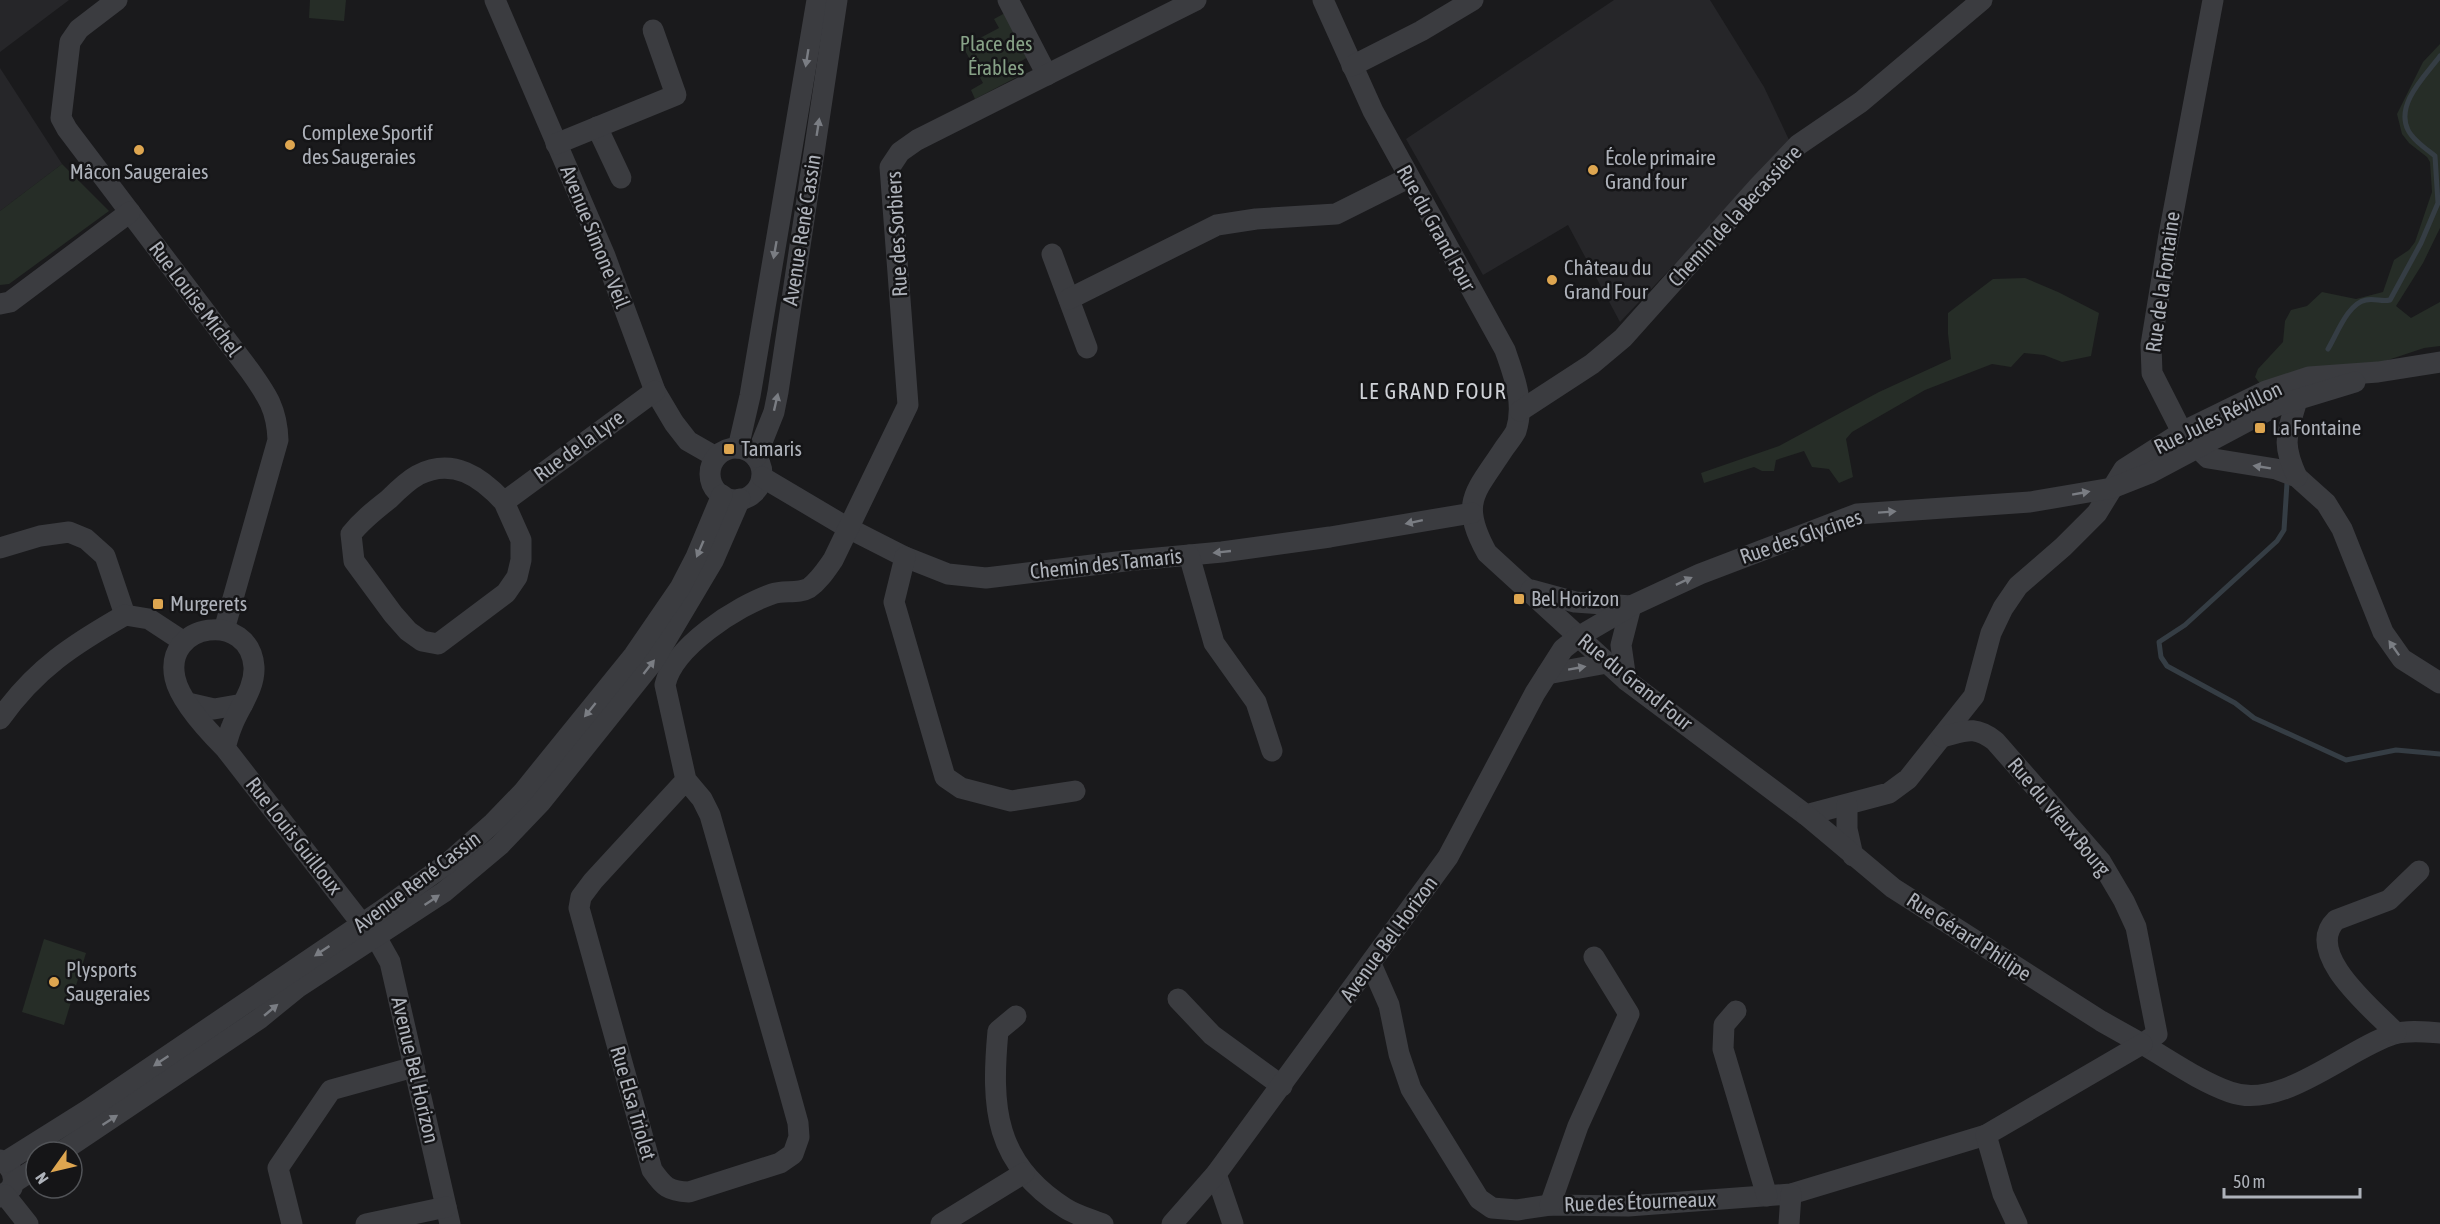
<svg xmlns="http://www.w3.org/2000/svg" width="2440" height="1224" viewBox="0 0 2440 1224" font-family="'Asap Condensed',sans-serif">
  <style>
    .built { fill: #262629 }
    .green { fill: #262d27 }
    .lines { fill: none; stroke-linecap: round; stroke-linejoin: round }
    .stream { stroke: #353d44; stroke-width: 5 }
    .minor { stroke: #3b3c40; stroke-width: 21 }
    .oneway { fill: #7a7d83 }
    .poi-dot { fill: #dea650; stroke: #151517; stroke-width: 2 }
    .labels { text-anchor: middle; stroke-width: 5; stroke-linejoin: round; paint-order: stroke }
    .park-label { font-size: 21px; fill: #87a287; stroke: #151517 }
    .poi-label { font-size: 21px; fill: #aeb2ba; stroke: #151517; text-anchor: start }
    .street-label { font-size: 21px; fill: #aeb2ba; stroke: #151517 }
    .neighbourhood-label { font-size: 22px; letter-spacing: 1.5px; fill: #ced1d6; stroke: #151517 }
  </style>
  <rect width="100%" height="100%" fill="#1a1a1c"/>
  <!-- built -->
  <g class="built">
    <polygon points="0,0 69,0 0,52"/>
    <polygon points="1614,0 1710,0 1764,87 1790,142 1620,322 1568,225 1483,275 1406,139"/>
    <polygon points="0,68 62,164 0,211"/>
  </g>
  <!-- green -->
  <g class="green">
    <polygon points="310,0 346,0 344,21 309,18"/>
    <polygon points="1005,13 1028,57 1018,63 1023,74 975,99 971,90 983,83 963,47 999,28 994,19"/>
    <polygon points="2440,44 2440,228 2423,263 2396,306 2411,318 2440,302 2440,346 2424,348 2373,365 2261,385 2255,377 2258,369 2283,342 2285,321 2291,310 2307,306 2322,292 2356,299 2383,292 2394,260 2409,250 2415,242 2432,192 2430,162 2427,157 2409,143 2402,134 2397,114 2423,62"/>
    <polygon points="62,164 109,211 9,284 0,285 0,211"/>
    <polygon points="2025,278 2058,292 2099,313 2091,356 2062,362 2044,355 2024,353 2011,367 1992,364 1925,390 1852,432 1846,439 1853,477 1839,483 1829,469 1812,467 1804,451 1776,460 1774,471 1762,471 1754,467 1704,483 1701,473 1779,446 1879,392 1951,359 1948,334 1948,313 1993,279"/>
    <polygon points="44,939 86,953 64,1025 22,1012"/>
  </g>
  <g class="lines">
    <!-- stream -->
    <g class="stream">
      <path d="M2328 349C2337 334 2348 303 2366 300 2374 298 2382 302 2390 300L2421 243 2438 203 2435 156C2425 148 2413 140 2408 130 2395 104 2426 75 2440 56"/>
      <polyline points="2287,483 2284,530 2277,541 2185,625 2159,642 2161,657 2167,666 2235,703 2254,718 2346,760 2396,750 2440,754"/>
    </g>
    <!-- minor -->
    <g class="minor">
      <path d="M117 0 79 29 70 42 61 118 67 129 250 371C267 395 277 409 278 440L224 630"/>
      <polyline points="495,0 605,256 655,391 674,423 688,441 716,457"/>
      <polyline points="1008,0 1047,75"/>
      <path d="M1323 0 1373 111 1505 350C1514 376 1525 403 1516 431 1513 437 1507 444 1503 450 1475 493 1459 502 1487 553L1626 680 1806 815 1889 793 1908 779 1974 696 1991 633 2003 608 2018 586 2063 547 2097 513 2124 469 2182 432 2266 391 2309 377 2378 372 2440 362"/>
      <polyline points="2213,0 2169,235 2151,345 2152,373 2182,432 2208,458 2276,469 2297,477 2326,503 2342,529 2383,632 2402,659 2440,683"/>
      <polyline points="1352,66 1421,31 1473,0"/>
      <polyline points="597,127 621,178"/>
      <polyline points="556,144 676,95 653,30"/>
      <polyline points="1052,254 1087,348"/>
      <polyline points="1069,299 1217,225 1256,219 1336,214 1408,178"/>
      <polyline points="0,304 10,302 130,212"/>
      <polyline points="1520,411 1592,364 1623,338 1758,187 1798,145 1861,102 1982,0"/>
      <polyline points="738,448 750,396 817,0"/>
      <circle cx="736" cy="474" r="26"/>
      <polyline points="756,457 774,412 778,392 837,0"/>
      <polyline points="762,477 848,528 905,557 948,574 986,578 1125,561 1222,552 1330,537 1472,513"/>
      <path d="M2297 477C2281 442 2287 435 2297 400"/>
      <path d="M504 502 521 540V560L517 577 506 593 438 644 422 641 408 631 393 614 354 561 351 534C362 520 375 510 389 499 397 491 407 481 418 475 453 457 481 477 504 502L655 391"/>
      <polyline points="0,548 40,536 69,532 86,539 105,556 125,615"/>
      <polyline points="1189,555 1214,643 1256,702 1272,751"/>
      <polyline points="905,557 894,602 945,777 961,788 1011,801 1075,791"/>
      <polyline points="1531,590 1575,602 1631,606"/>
      <polyline points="1547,674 1607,663"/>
      <polyline points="1626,680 1621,645 1631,606"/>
      <polyline points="188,703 214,709 243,704"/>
      <path d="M0 719C35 669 74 644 125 615L149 619 184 642"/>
      <path d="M1942 737C1966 731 1974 725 1995 741L2101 862 2124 901 2136 927 2157 1034 2142 1044C2170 1060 2199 1081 2230 1092 2282 1111 2346 1049 2394 1034 2409 1030 2425 1032 2440 1033"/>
      <path d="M225 748C227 741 229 733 232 726 239 707 255 689 254 667 250 610 163 622 175 678 180 701 209 732 225 748L362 924 376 937 390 962 450 1224"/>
      <path d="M686 780 593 881 581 897 579 908 652 1170C664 1187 668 1191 689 1192L780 1163 793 1154 799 1137 798 1123 788 1087 710 815 702 799 686 780 665 685C673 647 737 606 772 594 783 590 799 594 809 588 819 581 826 570 833 560L908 405 890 167 900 152 917 140 1196 0"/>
      <polyline points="1847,805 1847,829 1853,856"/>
      <polyline points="1806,815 1893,888 2101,1021 2142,1044"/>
      <polyline points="1371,964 1389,1005 1399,1054 1411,1089 1479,1199 1492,1208 1517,1210 1550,1205 1628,1206 1791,1194 1986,1135"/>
      <polyline points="1178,999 1212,1035 1282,1086"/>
      <polyline points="1736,1011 1724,1025 1723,1049 1767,1196"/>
      <path d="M1016 1016 998 1031C991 1107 994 1163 1065 1208 1076 1215 1090 1219 1103 1224"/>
      <path d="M2396 1033C2375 1011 2302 953 2336 920L2389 900 2419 871"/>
      <polyline points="61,1152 259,1019 297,988 444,892 500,845 541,802 653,662 713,561 740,499"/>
      <path d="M0 1160C12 1166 16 1176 12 1188L0 1197"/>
      <polyline points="5,1162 88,1110 381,911 448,863 493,823 523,792 634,655 680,588 696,557 722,495"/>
      <polyline points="1216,1174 1233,1224"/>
      <polyline points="13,1183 36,1168"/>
      <polyline points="5,1195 28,1224"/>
      <polyline points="1550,1205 1578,1126 1629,1014 1594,957"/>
      <polyline points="292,1224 278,1168 331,1090 414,1067"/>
      <polyline points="366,1224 446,1207"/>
      <polyline points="941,1224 1024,1173"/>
      <polyline points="1172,1224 1216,1174 1448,857 1535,693 1563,649 1578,637 1631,606 1700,574 1857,514 2030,502 2112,488 2150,473 2276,406 2355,382"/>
      <polyline points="1789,1224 1791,1194"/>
      <polyline points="2017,1224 2003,1194 1986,1135 2142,1044"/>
    </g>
  </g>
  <!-- one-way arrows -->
  <defs><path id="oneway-solid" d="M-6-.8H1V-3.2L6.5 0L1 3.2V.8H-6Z" transform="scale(1.5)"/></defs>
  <g class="oneway">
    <use href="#oneway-solid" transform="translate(807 58) rotate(99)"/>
    <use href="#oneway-solid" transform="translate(818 127) rotate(-81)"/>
    <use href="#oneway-solid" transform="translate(775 250) rotate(100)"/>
    <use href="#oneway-solid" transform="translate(776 402) rotate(-77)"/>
    <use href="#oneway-solid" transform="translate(2262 467) rotate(-171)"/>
    <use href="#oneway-solid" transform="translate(2081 493) rotate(-10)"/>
    <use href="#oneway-solid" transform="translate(1887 512) rotate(-4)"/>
    <use href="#oneway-solid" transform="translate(1414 522) rotate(168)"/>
    <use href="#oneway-solid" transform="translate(700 549) rotate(113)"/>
    <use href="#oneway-solid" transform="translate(1222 552) rotate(174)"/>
    <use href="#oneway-solid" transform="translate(1684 581) rotate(-25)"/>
    <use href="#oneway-solid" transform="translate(2394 648) rotate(-125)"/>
    <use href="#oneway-solid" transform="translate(649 667) rotate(-52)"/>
    <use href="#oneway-solid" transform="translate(1577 668) rotate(-10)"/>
    <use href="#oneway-solid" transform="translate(590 710) rotate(129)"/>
    <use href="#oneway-solid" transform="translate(432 900) rotate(-34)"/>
    <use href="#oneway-solid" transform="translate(322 951) rotate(146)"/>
    <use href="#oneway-solid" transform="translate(271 1010) rotate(-40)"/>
    <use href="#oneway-solid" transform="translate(161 1061) rotate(146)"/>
    <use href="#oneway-solid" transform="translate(110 1120) rotate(-33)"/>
  </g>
  <!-- markers -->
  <g class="poi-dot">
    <circle cx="290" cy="145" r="6"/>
    <circle cx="139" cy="150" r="6"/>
    <circle cx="1593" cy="170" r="6"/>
    <circle cx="1552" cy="280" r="6"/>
    <rect x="2254" y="422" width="12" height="12" rx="3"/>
    <rect x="723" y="443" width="12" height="12" rx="3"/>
    <rect x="1513" y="593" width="12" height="12" rx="3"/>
    <rect x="152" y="598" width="12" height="12" rx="3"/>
    <circle cx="54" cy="982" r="6"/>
  </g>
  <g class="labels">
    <!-- park labels -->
    <g class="park-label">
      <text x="996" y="51">Place des<tspan x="996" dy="24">Érables</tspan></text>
    </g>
    <!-- poi labels -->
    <g class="poi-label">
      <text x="302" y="140">Complexe Sportif<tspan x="302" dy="24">des Saugeraies</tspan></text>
      <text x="1605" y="165">École primaire<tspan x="1605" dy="24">Grand four</tspan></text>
      <text x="139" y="179" text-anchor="middle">Mâcon Saugeraies</text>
      <text x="1564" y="275">Château du<tspan x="1564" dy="24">Grand Four</tspan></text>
      <text x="2272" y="435">La Fontaine</text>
      <text x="741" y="456">Tamaris</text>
      <text x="1531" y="606">Bel Horizon</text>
      <text x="170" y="611">Murgerets</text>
      <text x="66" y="977">Plysports<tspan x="66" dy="24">Saugeraies</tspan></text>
    </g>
    <!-- street labels -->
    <g class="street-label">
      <text transform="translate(1735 216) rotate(-47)" y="7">Chemin de la Becassière</text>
      <text transform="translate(1436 228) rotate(61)" y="7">Rue du Grand Four</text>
      <text transform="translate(802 230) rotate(-81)" y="7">Avenue René Cassin</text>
      <text transform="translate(897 234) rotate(-93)" y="7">Rue des Sorbiers</text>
      <text transform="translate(595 237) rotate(68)" y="7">Avenue Simone Veil</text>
      <text transform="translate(2163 282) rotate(-82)" y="7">Rue de la Fontaine</text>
      <text transform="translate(195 299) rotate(53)" y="7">Rue Louise Michel</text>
      <text transform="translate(2218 418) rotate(-26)" y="7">Rue Jules Révillon</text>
      <text transform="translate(579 446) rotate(-36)" y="7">Rue de la Lyre</text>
      <text transform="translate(1801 537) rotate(-19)" y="7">Rue des Glycines</text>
      <text transform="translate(1106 564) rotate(-6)" y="7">Chemin des Tamaris</text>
      <text transform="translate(1635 682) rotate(39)" y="7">Rue du Grand Four</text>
      <text transform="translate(2059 817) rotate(50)" y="7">Rue du Vieux Bourg</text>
      <text transform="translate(294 836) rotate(52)" y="7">Rue Louis Guilloux</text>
      <text transform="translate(417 882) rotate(-37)" y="7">Avenue René Cassin</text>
      <text transform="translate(1969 937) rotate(33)" y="7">Rue Gérard Philipe</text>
      <text transform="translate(1389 939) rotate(-54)" y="7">Avenue Bel Horizon</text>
      <text transform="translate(415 1070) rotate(77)" y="7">Avenue Bel Horizon</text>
      <text transform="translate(633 1103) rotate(74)" y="7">Rue Elsa Triolet</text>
      <text transform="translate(1640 1202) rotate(-2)" y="7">Rue des Étourneaux</text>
    </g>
    <!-- neighbourhood labels -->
    <g class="neighbourhood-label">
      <text x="1433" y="399">LE GRAND FOUR</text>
    </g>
  </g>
  <!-- north arrow -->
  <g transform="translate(54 1170) rotate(236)"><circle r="28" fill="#151517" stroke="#525458" stroke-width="1.5"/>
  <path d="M0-4.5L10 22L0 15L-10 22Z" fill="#dea650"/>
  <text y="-9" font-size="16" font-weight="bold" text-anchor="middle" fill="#aeb2ba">N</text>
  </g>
  <!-- scale -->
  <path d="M2224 1188v9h136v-9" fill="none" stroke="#aeb2ba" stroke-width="3"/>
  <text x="2233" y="1188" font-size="18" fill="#aeb2ba" stroke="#151517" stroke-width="4.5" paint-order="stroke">50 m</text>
</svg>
